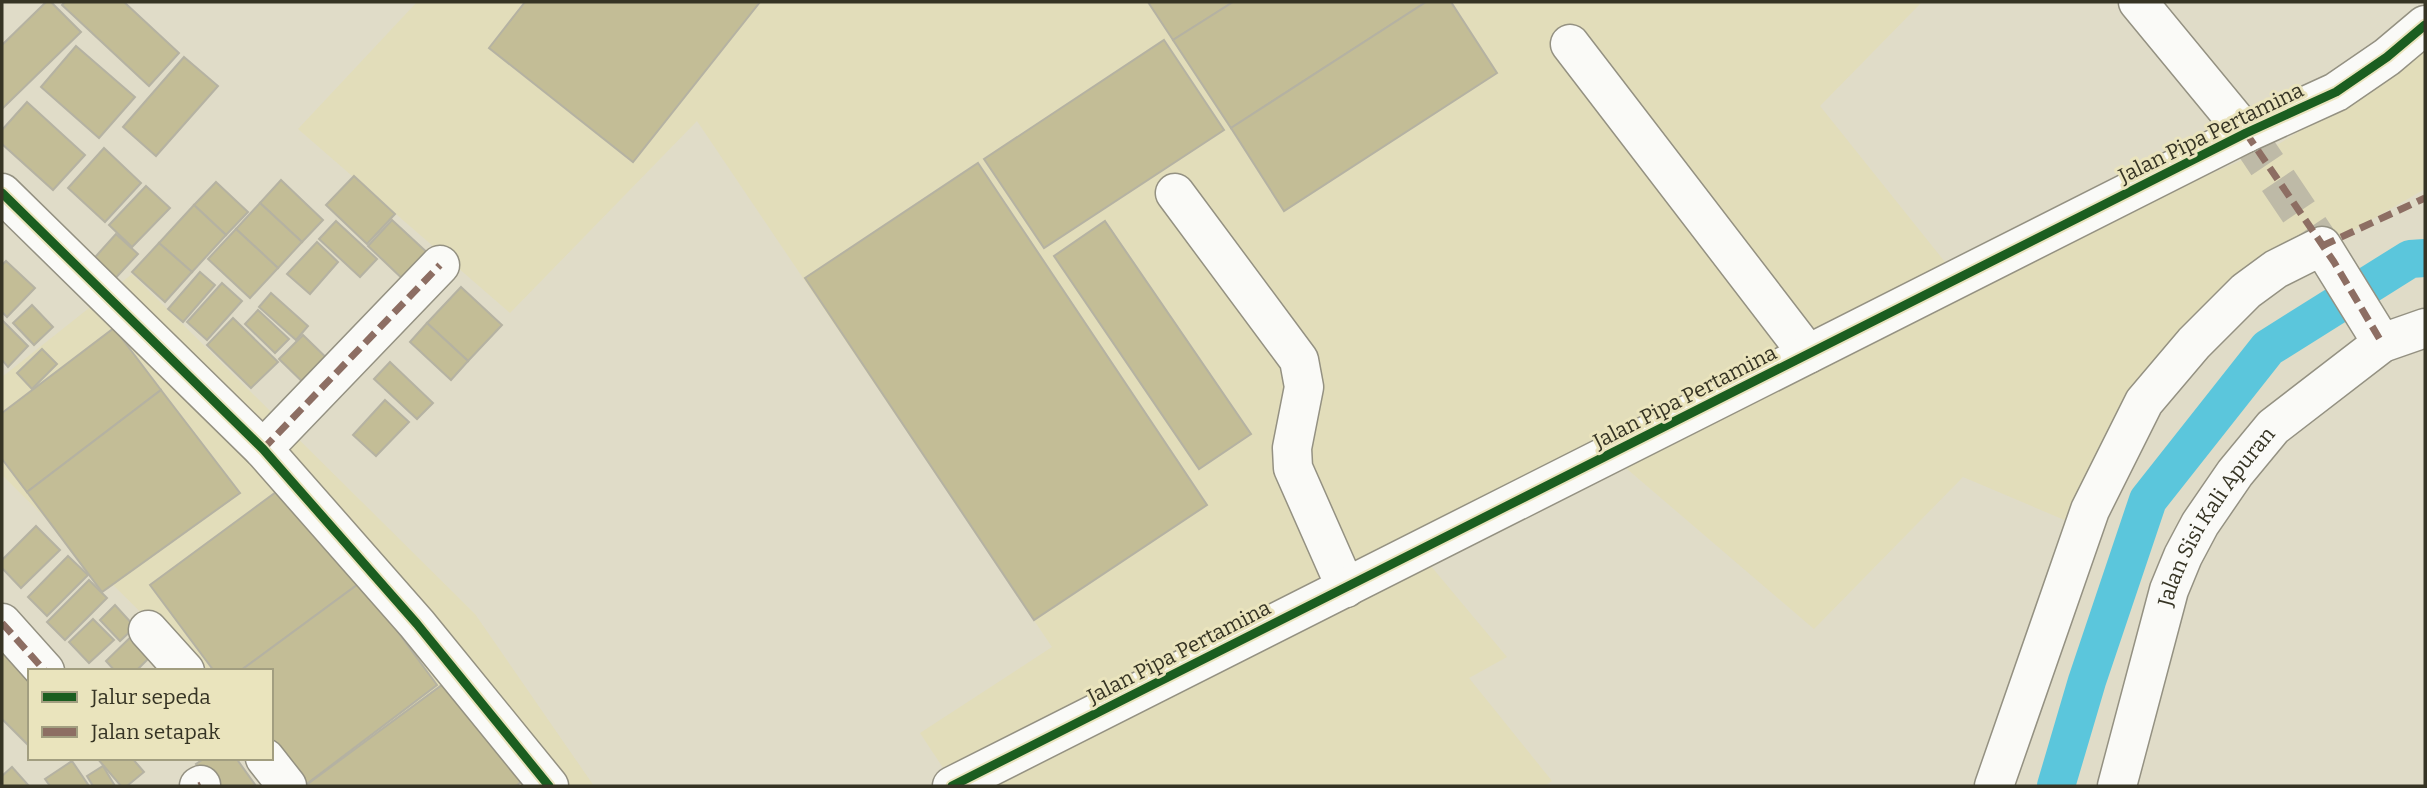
<svg xmlns="http://www.w3.org/2000/svg" width="2427" height="788" viewBox="0 0 2427 788" font-family="Bitter,serif">
  <style>
    .built { fill: #e2ddba }
    .lines { fill: none; stroke-linecap: round; stroke-linejoin: round }
    .canal { stroke: #5bc6dc; stroke-width: 38 }
    .building { fill: #c3bd96; stroke: #b5b2a2; stroke-width: 2 }
    .minor-tunnel { stroke: #bebaa7; stroke-width: 38; stroke-dasharray: 38 19; stroke-linecap: butt }
    .minor-casing { stroke: #949182; stroke-width: 41 }
    .minor { stroke: #fafaf7; stroke-width: 38 }
    .quiet { stroke: #8d6e63; stroke-width: 7; stroke-dasharray: 14 7; stroke-linecap: butt }
    .cycleway-casing { stroke: #eae4bd; stroke-width: 13 }
    .cycleway { stroke: #1b5e20; stroke-width: 9 }
    .labels { text-anchor: middle; stroke-width: 6; stroke-linejoin: round; paint-order: stroke }
    .street-label { font-size: 21px; fill: #363424; stroke: #eae4bd }
  </style>
  <rect width="100%" height="100%" fill="#e0dcc8"/>
  <!-- built -->
  <g class="built">
    <polygon points="417,2 1922,2 1820,106 1961,282 2277,145 2408,65 2425,48 2425,189 2255,287 2151,401 2095,533 1963,477 1814,629 1620,463 1425,559 1507,657 1469,678 1552,781 1545,786 955,786 920,733 1052,647 697,121 510,313 298,129"/>
    <polygon points="132,274 475,614 594,786 288,786 271,758 271,671 200,671 2,475 2,377"/>
  </g>
  <g class="lines">
    <!-- canal -->
    <polyline class="canal" points="2056,786 2087,681 2148,500 2268,348 2410,259 2425,258"/>
  </g>
  <!-- building -->
  <g class="building">
    <polygon points="46,2 51,2 81,32 2,109 2,45"/>
    <polygon points="65,2 124,2 179,53 149,86 62,5"/>
    <polygon points="525,2 760,2 633,162 489,48"/>
    <polygon points="1148,2 1233,2 1173,40"/>
    <polygon points="1233,2 1426,2 1231,128 1173,40"/>
    <polygon points="1426,2 1451,2 1497,73 1284,211 1231,128"/>
    <polygon points="1164,40 1224,130 1044,248 984,159"/>
    <polygon points="76,46 135,97 99,138 41,87"/>
    <polygon points="184,57 218,86 156,156 123,127"/>
    <polygon points="27,102 85,155 53,190 2,144 2,130"/>
    <polygon points="104,148 141,183 105,222 68,188"/>
    <polygon points="978,163 1207,505 1034,620 805,278"/>
    <polygon points="354,176 395,214 367,244 326,205"/>
    <polygon points="281,180 323,220 302,242 260,203"/>
    <polygon points="216,182 248,212 226,235 194,205"/>
    <polygon points="146,186 170,208 132,247 109,225"/>
    <polygon points="260,203 302,242 278,268 236,229"/>
    <polygon points="194,205 226,235 192,272 159,243"/>
    <polygon points="392,220 432,257 408,284 368,246"/>
    <polygon points="336,221 377,259 360,277 319,239"/>
    <polygon points="1105,221 1251,434 1199,469 1054,256"/>
    <polygon points="236,229 278,268 250,298 208,259"/>
    <polygon points="116,234 138,254 109,285 88,265"/>
    <polygon points="317,242 338,262 310,294 287,274"/>
    <polygon points="159,243 192,272 165,302 132,272"/>
    <polygon points="6,261 35,288 7,317 2,312 2,265"/>
    <polygon points="200,272 215,285 183,322 168,309"/>
    <polygon points="222,283 242,301 207,340 187,322"/>
    <polygon points="461,287 502,325 468,361 427,323"/>
    <polygon points="271,293 308,326 296,340 259,307"/>
    <polygon points="32,305 53,327 34,345 13,323"/>
    <polygon points="258,310 289,339 275,353 245,324"/>
    <polygon points="233,318 278,362 251,388 207,345"/>
    <polygon points="2,320 28,346 8,367 2,360"/>
    <polygon points="427,323 468,361 451,380 410,342"/>
    <polygon points="114,328 161,390 27,492 2,459 2,413"/>
    <polygon points="303,335 339,370 315,394 279,359"/>
    <polygon points="42,349 57,364 32,389 17,373"/>
    <polygon points="390,362 433,403 417,419 374,379"/>
    <polygon points="161,390 240,493 102,592 27,492"/>
    <polygon points="385,400 409,422 376,456 353,435"/>
    <polygon points="287,484 361,582 240,671 214,671 150,585"/>
    <polygon points="36,526 60,550 21,588 2,568 2,560"/>
    <polygon points="68,556 88,575 47,616 28,597"/>
    <polygon points="89,580 107,598 65,640 47,622"/>
    <polygon points="361,582 437,685 304,786 271,751 271,671 240,671"/>
    <polygon points="115,605 135,627 120,641 100,620"/>
    <polygon points="93,619 114,640 89,663 69,642"/>
    <polygon points="139,629 158,649 136,671 115,671 106,661"/>
    <polygon points="2,641 30,671 30,747 2,719"/>
    <polygon points="450,679 525,779 516,786 305,786"/>
    <polygon points="97,758 132,758 144,772 127,786 121,786"/>
    <polygon points="205,758 236,758 256,786 211,786 196,764"/>
    <polygon points="72,761 89,786 50,786 45,779"/>
    <polygon points="103,766 115,786 93,786 87,776"/>
    <polygon points="12,767 29,786 2,786 2,776"/>
  </g>
  <g class="lines">
    <!-- minor-tunnel -->
    <polyline class="minor-tunnel" points="2246,133 2322,246"/>
    <!-- minor casing -->
    <g class="minor-casing">
      <g id="minor">
        <polyline points="2138,2 2246,133"/>
        <polyline points="1570,44 1808,354"/>
        <polyline points="2,193 263,449 417,624 549,786"/>
        <polyline points="1175,193 1299,360 1304,387 1292,448 1293,468 1346,588"/>
        <polyline points="263,449 440,265"/>
        <polyline points="2,623 45,671"/>
        <polyline points="148,630 185,671"/>
        <polyline points="265,758 287,786"/>
        <polyline points="199,786 201,785"/>
        <polyline points="952,786 2246,133 2336,92 2387,57 2425,25"/>
        <polyline points="1994,786 2090,510 2144,402 2194,343 2246,291 2276,269 2322,246 2382,343"/>
        <path id="s1" d="M2117 786 2169 590 2183 556 2200 524 2235 473 2273 427 2382 343 2425 328"/>
      </g>
    </g>
    <!-- minor -->
    <use href="#minor" class="minor"/>
    <!-- quiet -->
    <g class="quiet">
      <polyline points="2246,133 2334,262 2382,343"/>
      <polyline points="2322,246 2425,198"/>
      <polyline points="263,449 440,265"/>
      <polyline points="2,623 45,671"/>
      <polyline points="199,786 201,785"/>
    </g>
    <!-- cycleway casing -->
    <g class="cycleway-casing">
      <g id="cycleway">
        <polyline points="2,193 263,449 417,624 549,786"/>
        <polyline points="952,786 2246,133 2336,92 2387,57 2425,25"/>
      </g>
    </g>
    <!-- cycleway -->
    <use href="#cycleway" class="cycleway"/>
  </g>
  <g class="labels">
    <!-- street labels -->
    <g class="street-label">
      <text transform="translate(2211 133) rotate(-26)" y="7">Jalan Pipa Pertamina</text>
      <text transform="translate(1685 397) rotate(-27)" y="7">Jalan Pipa Pertamina</text>
      <text dy="7" stroke="none"><textPath href="#s1" startOffset="290">Jalan Sisi Kali Apuran</textPath></text>
      <text transform="translate(1179 652) rotate(-27)" y="7">Jalan Pipa Pertamina</text>
    </g>
  </g>
  <!-- border -->
  <rect width="2427" height="788" fill="none" stroke="#363424" stroke-width="7"/>
  <!-- legend -->
  <rect x="28" y="669" width="245" height="91" fill="#eae4bd" stroke="#a29e80" stroke-width="2"/>
  <rect x="42" y="692" width="35" height="10" fill="#1b5e20" stroke="#a29e80" stroke-width="2"/>
  <text x="91" y="704" font-size="21" fill="#363424">Jalur sepeda</text>
  <rect x="42" y="727" width="35" height="10" fill="#8d6e63" stroke="#a29e80" stroke-width="2"/>
  <text x="91" y="739" font-size="21" fill="#363424">Jalan setapak</text>
</svg>
